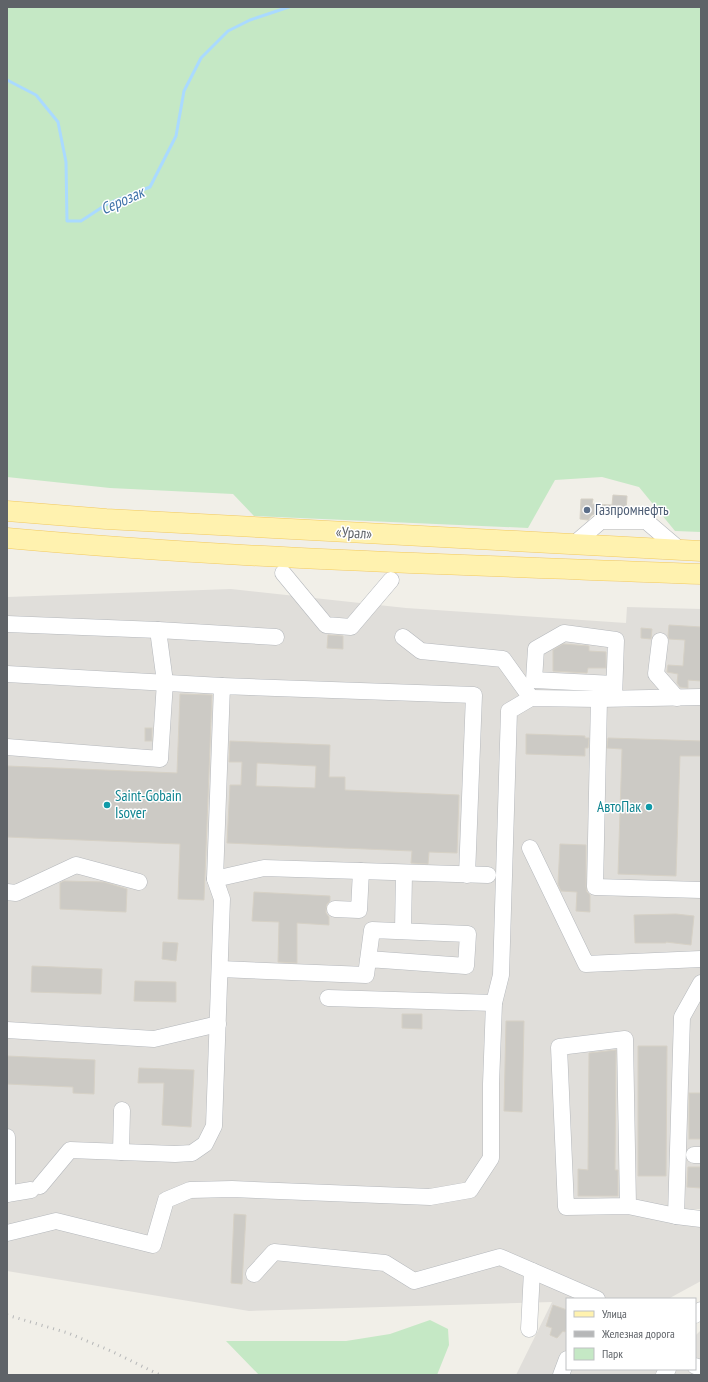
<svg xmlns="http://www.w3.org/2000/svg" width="708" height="1382" viewBox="0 0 708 1382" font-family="'PT Sans Narrow',sans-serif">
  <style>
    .industrial { fill: #e0deda }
    .green { fill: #c5e8c5 }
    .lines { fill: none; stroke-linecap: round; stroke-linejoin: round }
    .stream { stroke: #aadaff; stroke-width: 3 }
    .building { fill: #cccac5; stroke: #d6d1c6; fill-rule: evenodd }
    .minor-casing { stroke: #b5b8bc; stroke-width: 17 }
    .major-casing { stroke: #f2c960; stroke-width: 21 }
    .minor { stroke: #fff; stroke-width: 16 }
    .major { stroke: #fff2af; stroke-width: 20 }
    .rail { stroke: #b6b7b8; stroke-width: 3; stroke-dasharray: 1 5; stroke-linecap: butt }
    .service-dot { fill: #5c6f8a; stroke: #fff; stroke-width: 1.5 }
    .culture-dot { fill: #0f9aa8; stroke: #fff; stroke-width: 1.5 }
    .labels { text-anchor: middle; stroke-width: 3; stroke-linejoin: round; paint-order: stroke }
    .service-label { font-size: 15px; fill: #4e5e75; stroke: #fff; text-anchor: start }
    .street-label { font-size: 15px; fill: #5f6368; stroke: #fff }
    .culture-label { font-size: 15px; fill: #0d838f; stroke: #fff; text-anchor: start }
    .water-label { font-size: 16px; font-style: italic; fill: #4174aa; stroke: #fff }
  </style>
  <rect width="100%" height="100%" fill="#f1efe8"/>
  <!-- industrial -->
  <polygon class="industrial" points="231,589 406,608 626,623 627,607 701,609 701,1209 691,1209 701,1213 701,1281 668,1299 567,1299 567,1369 695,1369 695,1336 701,1330 701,1375 516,1375 552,1302 249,1311 7,1271 7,597"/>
  <!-- green -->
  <g class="green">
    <polygon points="7,7 701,7 701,532 675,531 639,487 602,477 555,480 528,528 254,516 233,494 110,488 7,477"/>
    <polygon points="430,1320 448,1329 449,1345 437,1375 259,1375 226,1341 346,1341 390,1334"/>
  </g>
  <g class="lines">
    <!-- stream -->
    <polyline class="stream" points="7,80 36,95 58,122 66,162 67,221 81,221 107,204 150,187 176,136 184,91 201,58 228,31 250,20 289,7"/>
  </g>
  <!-- building -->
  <g class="building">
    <polygon points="613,495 627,496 626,512 601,512 592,515 588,520 580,519 581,499 593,499 592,504 612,505"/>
    <polygon points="669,625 701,627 701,681 688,680 688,688 680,687 677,683 678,674 667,672 668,665 683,666 685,640 669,639 668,636"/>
    <polygon points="641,628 652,629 651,639 641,638"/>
    <polygon points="328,635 343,636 343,649 327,648"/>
    <polygon points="563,644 589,646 589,651 606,652 606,668 588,668 587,673 553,671 553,650"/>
    <polygon points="180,694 212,695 204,900 178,899 180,844 7,837 7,766 177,773"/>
    <rect x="145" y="728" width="7" height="13"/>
    <polygon points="526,734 585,736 585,738 589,738 588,748 585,748 585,756 526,754"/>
    <polygon points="608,738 701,741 701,756 680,756 676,876 618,874 622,749 607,748"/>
    <path d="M230 741 330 745 329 777H345V790L459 795 457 853 429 852 428 864 411 863 412 851 227 843 230 785H241L242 762H229ZM257 763 316 766 315 788 256 786Z"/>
    <polygon points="560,844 586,845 586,887 587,892 590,895 590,912 576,911 577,892 561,891 558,884"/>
    <polygon points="64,881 104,882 127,889 126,912 60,909 60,883"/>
    <polygon points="254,892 330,896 330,901 327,904 326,909 326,913 329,917 329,925 297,923 297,963 278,962 279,922 252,921"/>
    <polygon points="676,914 694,916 691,945 666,942 666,943 635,943 634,915"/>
    <polygon points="163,942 178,943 176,961 162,959"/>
    <polygon points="32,966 102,969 101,994 31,992"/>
    <polygon points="135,981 176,982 176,1002 134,1001"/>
    <polygon points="402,1014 422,1014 422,1029 402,1028"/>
    <polygon points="506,1021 524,1021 522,1112 504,1111"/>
    <polygon points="638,1046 667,1046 666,1176 638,1176"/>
    <polygon points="616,1050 615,1170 618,1170 618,1196 578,1196 578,1169 588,1170 589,1053"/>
    <polygon points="7,1056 95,1060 94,1094 73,1093 73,1087 7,1084"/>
    <polygon points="139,1068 194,1070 191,1127 162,1125 164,1083 138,1083"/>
    <rect x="689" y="1093" width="12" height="46"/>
    <polygon points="688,1167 701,1167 701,1188 687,1187"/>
    <polygon points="234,1214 246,1215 242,1284 231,1283"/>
    <polygon points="553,1305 567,1310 567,1325 565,1332 563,1331 557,1338 550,1335 552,1328 546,1326"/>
  </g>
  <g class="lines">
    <!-- minor casing -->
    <g class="minor-casing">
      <g id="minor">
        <polyline points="573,545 601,521 646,521 680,550"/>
        <polyline points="283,573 326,625 351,627 391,580"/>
        <polyline points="7,624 158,630 276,637"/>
        <polyline points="403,637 421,651 503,659 531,698"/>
        <polyline points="660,641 656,674 677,698"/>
        <polyline points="7,674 222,686"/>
        <polyline points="614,698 616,640 564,633 536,649 534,680 614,684"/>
        <polyline points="599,699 595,887 701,890"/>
        <polyline points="7,747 160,759 165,682 158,630"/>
        <polyline points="530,848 586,964 701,959"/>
        <polyline points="215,879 264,868 488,875"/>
        <polyline points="7,892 16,893 76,865 139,882"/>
        <polyline points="335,909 359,910 361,871"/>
        <polyline points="403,931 404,873"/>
        <polyline points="220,969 366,975 372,930 468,934 466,966 368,959"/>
        <polyline points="701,983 682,1017 676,1216 701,1219"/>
        <polyline points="328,998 494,1003"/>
        <polyline points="7,1030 154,1039 218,1024"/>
        <polyline points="7,1137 7,1194"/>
        <polyline points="121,1152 122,1110"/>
        <polyline points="694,1155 701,1155"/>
        <polyline points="40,1186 70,1150 175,1154 192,1153 205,1144 214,1126 222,899 215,879 222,686 474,695 467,875"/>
        <polyline points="7,1194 31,1190"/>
        <polyline points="628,1206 625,1039 559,1047 566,1207 628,1206 676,1216"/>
        <polyline points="7,1233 56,1221 153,1245 166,1200 190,1190 232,1189 430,1197 470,1190 491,1158 491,1084 494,1003 501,975 509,711 531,698 599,699 701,697"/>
        <polyline points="254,1274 274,1252 385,1263 414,1281 500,1257 597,1299"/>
        <polyline points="695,1315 701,1310"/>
        <polyline points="529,1329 532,1271"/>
        <polyline points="695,1366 701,1368"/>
        <polyline points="561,1375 567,1359"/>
        <polyline points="664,1375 668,1369"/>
      </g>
    </g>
    <!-- major casing -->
    <g class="major-casing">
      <g id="major">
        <polyline points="7,511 106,519 701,551"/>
        <path d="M7 538C238 559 470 565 701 574"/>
      </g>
    </g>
    <!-- minor -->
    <use href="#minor" class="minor"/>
    <!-- major -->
    <use href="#major" class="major"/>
    <!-- rail -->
    <polyline class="rail" points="7,1315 68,1333 111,1351 160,1375"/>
  </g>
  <!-- markers -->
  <circle class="service-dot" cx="587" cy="510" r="4"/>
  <g class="culture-dot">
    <circle cx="107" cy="805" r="4"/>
    <circle cx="649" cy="807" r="4"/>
  </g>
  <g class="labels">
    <!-- service labels -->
    <g class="service-label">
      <text x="595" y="515">Газпромнефть</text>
    </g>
    <!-- street labels -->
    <g class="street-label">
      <text transform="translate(354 533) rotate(3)" y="5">«Урал»</text>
    </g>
    <!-- culture labels -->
    <g class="culture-label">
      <text x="115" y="801">Saint-Gobain<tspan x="115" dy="17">Isover</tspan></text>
      <text x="641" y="812" text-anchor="end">АвтоПак</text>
    </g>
    <!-- water labels -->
    <g class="water-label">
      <text transform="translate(122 200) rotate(-24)" y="6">Серозак</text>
    </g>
  </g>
  <!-- border -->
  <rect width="708" height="1382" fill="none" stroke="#5f6368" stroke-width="16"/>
  <!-- legend -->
  <rect x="566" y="1298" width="130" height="72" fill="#ffffff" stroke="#bfc1c3"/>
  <rect x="574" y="1311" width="20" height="6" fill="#fff2af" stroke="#bfc1c3"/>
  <text x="602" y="1318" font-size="12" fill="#5f6368">Улица</text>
  <rect x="574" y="1331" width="20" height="6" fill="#b6b7b8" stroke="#bfc1c3"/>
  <text x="602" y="1338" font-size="12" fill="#5f6368">Железная дорога</text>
  <rect x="574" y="1348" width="20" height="12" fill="#c5e8c5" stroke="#bfc1c3"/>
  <text x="602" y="1358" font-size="12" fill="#5f6368">Парк</text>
</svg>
